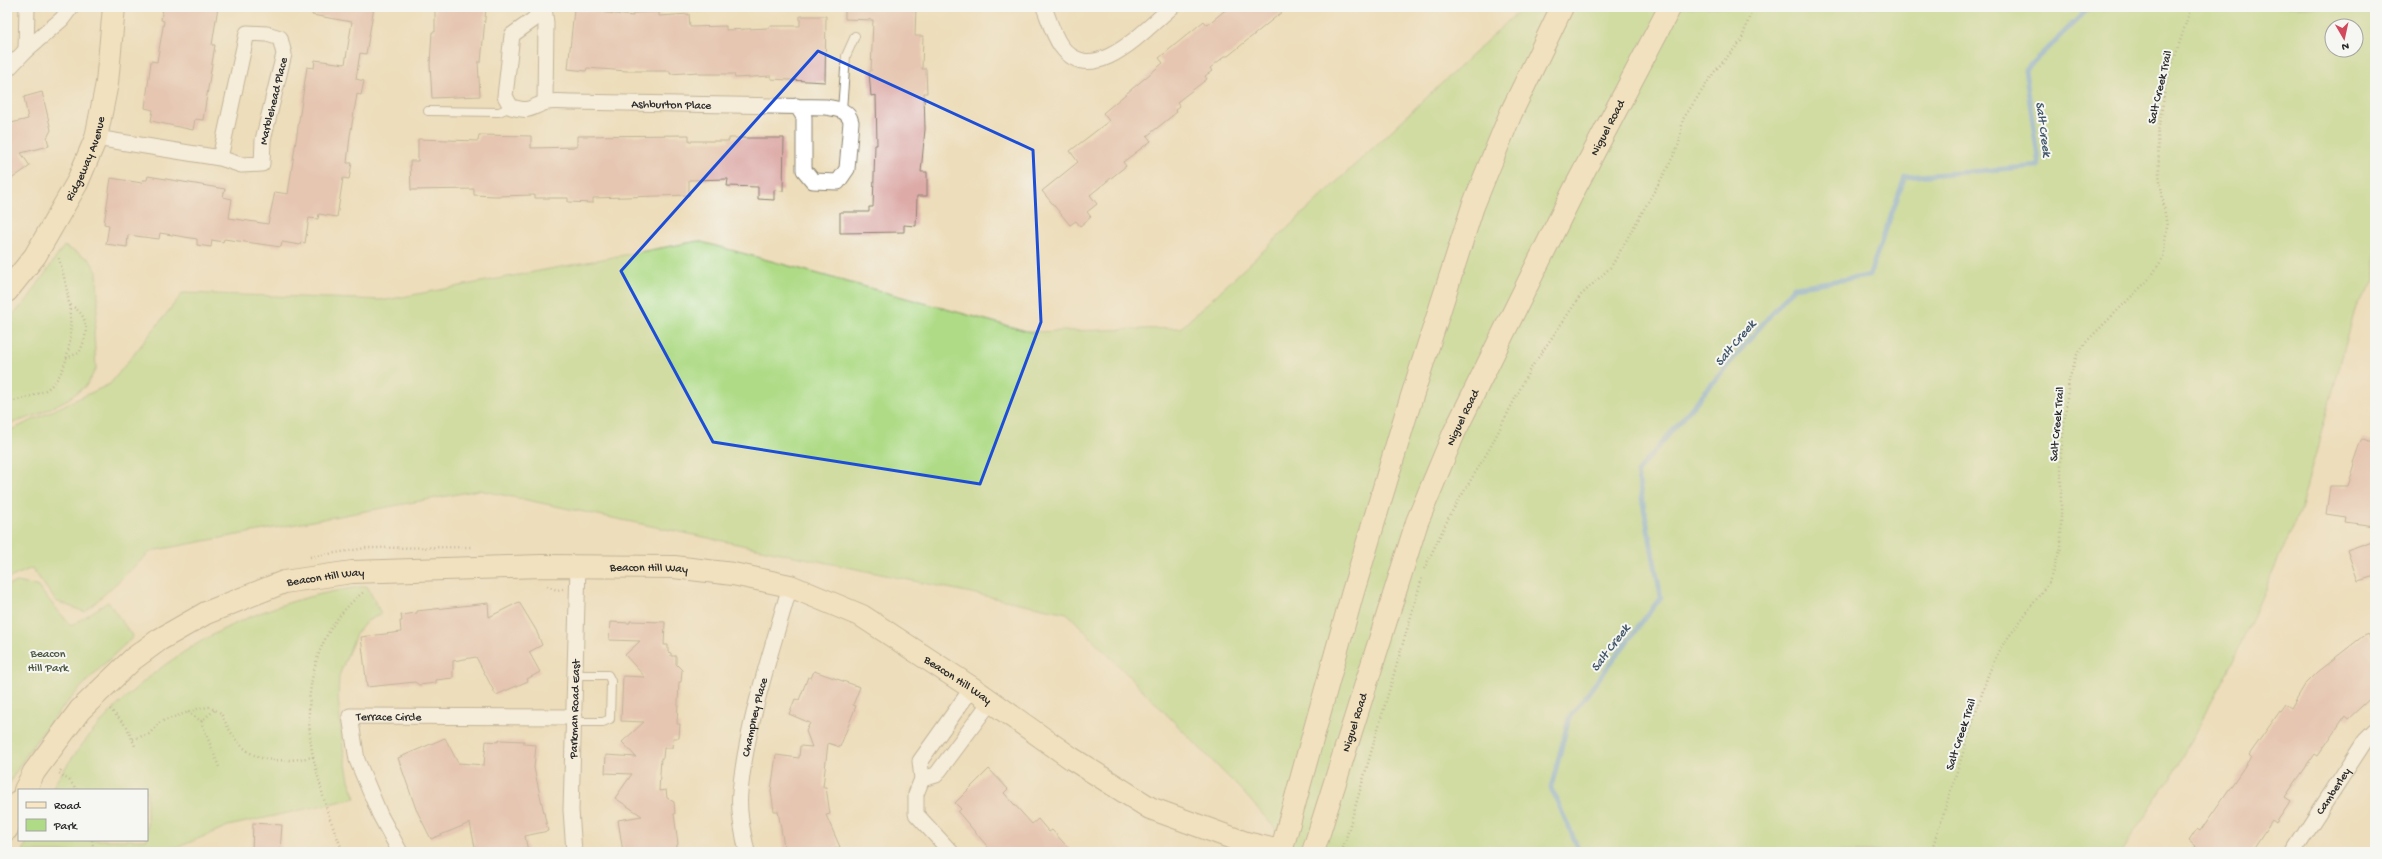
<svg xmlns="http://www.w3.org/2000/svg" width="2382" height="859" viewBox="0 0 2382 859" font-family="'Gochi Hand',sans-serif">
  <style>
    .green { fill: #afdb86; stroke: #6d8358; fill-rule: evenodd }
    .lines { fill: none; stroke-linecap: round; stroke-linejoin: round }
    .stream { stroke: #6aa7dc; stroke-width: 5 }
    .building { fill: #ddaaa7 }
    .lane-casing { stroke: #8c8472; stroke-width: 10 }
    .street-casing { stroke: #8c8472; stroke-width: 17 }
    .secondary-casing { stroke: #8c8472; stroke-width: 24 }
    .path { stroke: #8c8472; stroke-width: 2.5; stroke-dasharray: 1 3; stroke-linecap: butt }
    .lane { stroke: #fff; stroke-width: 8 }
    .street { stroke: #fff; stroke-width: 15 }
    .secondary { stroke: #f9e7c3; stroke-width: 22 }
    .marked { fill: none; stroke: #1d4ed8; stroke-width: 3; stroke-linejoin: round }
    .labels { text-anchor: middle; stroke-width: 4; stroke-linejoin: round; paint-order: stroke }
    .street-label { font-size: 12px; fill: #2b2b2b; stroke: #f6f6f2 }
    .park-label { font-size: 12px; fill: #4c5742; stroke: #f6f6f2 }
    .water-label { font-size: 13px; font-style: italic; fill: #415669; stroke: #f6f6f2 }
  </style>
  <rect width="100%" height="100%" fill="#f6f6f2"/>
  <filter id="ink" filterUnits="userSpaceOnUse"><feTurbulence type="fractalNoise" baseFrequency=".025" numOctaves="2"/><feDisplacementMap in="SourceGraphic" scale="8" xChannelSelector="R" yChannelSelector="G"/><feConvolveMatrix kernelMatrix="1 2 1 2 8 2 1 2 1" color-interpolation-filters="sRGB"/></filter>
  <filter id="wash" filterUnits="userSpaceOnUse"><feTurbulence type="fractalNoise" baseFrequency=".012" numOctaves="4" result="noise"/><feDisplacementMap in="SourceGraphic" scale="16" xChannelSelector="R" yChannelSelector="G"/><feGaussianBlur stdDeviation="0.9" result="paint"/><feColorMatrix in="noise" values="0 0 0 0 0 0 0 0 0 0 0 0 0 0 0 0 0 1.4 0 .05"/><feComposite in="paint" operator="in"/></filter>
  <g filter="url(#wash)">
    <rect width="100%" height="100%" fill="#edddba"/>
    <!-- green -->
    <g class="green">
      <path d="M1523 7H2375V281L2356 306 2300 510 2234 659 2170 779 2121 852H1296L1243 792 1067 613 479 490 151 551 85 612 56 601 32 568 7 579V432L110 384 183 293 386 300 698 241 1030 332 1181 328ZM2332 26H2356V50H2332Z"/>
      <polygon points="64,246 89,259 97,272 98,304 94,333 96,369 86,386 68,399 37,415 7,425 7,321 27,300"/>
      <path d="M17 582 37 586 71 626 108 602 133 637C84 682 38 728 7 788V586Z"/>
      <path d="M367 586 381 614 367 621 356 634 339 676 338 698 343 748 349 780 356 798 228 826 167 852H23L27 840H147V790H51C119 676 235 602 367 586Z"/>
    </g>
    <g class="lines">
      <!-- stream -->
      <polyline class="stream" points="1580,852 1551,788 1569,718 1661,597 1637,472 1794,287 1869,276 1905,177 2039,166 2025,70 2090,7"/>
    </g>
    <g id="blocks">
      <!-- building -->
      <g class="building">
        <polygon points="163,7 218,7 212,45 215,45 203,120 195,119 193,130 151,121 153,110 145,108 151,61 157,62 164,21 161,20"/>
        <polygon points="313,7 374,7 366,54 360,53 356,79 364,81 361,95 357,94 350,136 347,163 352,163 349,179 343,178 337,217 319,214 318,219 309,218 305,243 301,242 300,245 282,242 281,247 224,239 223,242 212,240 211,247 197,245 197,239 160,233 159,239 128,235 127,247 106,244 109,225 104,224 111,178 142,183 143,180 147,180 148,176 225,189 223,197 232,199 229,218 268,224 275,192 288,194 307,67 314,68 315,60 345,64 352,22 312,15"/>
        <polygon points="435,7 486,8 481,62 478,62 480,96 432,98 430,64 432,32 435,32"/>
        <polygon points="845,7 916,7 915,36 923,36 922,69 926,69 927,93 924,93 925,129 921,172 927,172 927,196 917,196 916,226 904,225 904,232 840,233 840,212 869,212 869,207 873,207 875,145 877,145 876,95 871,96 869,72 871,71 873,20 845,19"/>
        <polygon points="1229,7 1288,7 1228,56 1225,56 1210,68 1212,71 1205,76 1207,79 1177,102 1180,106 1175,110 1177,112 1147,136 1151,141 1123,162 1126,166 1090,195 1097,204 1087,212 1091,217 1080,226 1076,221 1070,225 1042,191 1078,162 1070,151 1109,121 1103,113 1163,63 1159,58 1204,21 1207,25"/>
        <polygon points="574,9 633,16 633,13 659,12 659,16 689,14 690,27 726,26 726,30 769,28 769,26 800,26 800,16 826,16 825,82 771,79 771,76 735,78 734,74 698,74 698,72 670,74 670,71 627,71 587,68 586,71 568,69"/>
        <polygon points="42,92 51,130 47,138 49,146 21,153 30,166 7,182 7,124 28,119 24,97"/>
        <polygon points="479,135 531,136 531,148 577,147 577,136 689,135 689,141 729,141 729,138 784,138 783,191 774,190 774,200 758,199 758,187 727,186 728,179 689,180 689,195 593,198 593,203 568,202 568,198 535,198 535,195 495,196 474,195 474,189 411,190 410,161 418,161 418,139 478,141"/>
        <polygon points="2363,439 2375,443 2375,526 2345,522 2346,517 2326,514 2330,486 2348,486 2355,464 2353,463 2361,440"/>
        <polygon points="2375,540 2375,576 2358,581 2347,550"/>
        <polygon points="519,602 536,630 542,645 529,652 540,672 527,679 528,681 496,695 476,657 453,661 453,678 436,680 436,683 419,685 415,682 367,687 361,637 401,632 400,621 402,621 401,615 417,613 417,611 488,603 489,617"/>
        <polygon points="630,621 665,622 664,645 668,645 668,652 671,653 671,656 676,656 676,664 682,670 681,682 679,682 677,724 680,724 679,738 673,738 672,748 664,748 663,758 661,758 659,791 666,790 667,798 674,802 675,814 674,814 678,844 672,852 623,852 618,820 642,816 615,798 632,774 605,773 606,755 636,757 622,742 644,722 621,721 623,676 645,677 625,655 640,641 609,640 610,622 630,623"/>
        <polygon points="2367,633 2375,644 2375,694 2348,719 2345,716 2318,756 2315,754 2285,797 2291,801 2276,823 2272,820 2251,852 2191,852 2195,846 2189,841 2197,829 2200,831 2223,798 2251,757 2249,755 2285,704 2291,708 2306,683 2317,672"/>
        <polygon points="814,671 860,687 853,705 856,706 840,747 828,743 823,787 826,787 830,814 826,815 840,847 828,852 785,852 778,811 774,811 771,791 776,755 799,758 800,746 812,747 806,731 810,723 789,714 795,699 799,700 808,677 811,678"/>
        <polygon points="445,738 458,763 484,765 486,741 498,742 499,740 524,741 524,744 536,745 534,768 548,831 525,836 528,852 476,852 470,823 431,839 416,809 398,758"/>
        <polygon points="989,769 1008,789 1004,793 1032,824 1038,819 1049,832 1052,830 1072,852 992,852 958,812 961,809 955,803"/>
        <polygon points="253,823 282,825 280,852 252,852"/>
      </g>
    </g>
  </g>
  <g filter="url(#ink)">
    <use href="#blocks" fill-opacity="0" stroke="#8c8472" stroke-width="1"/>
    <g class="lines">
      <!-- lane casing -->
      <g class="lane-casing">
        <g id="lane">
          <polyline points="842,110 846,56 855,36"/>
          <polyline points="428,111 499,112 511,107"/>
          <polyline points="575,722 603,722 610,719 611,681 608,675 576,675"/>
        </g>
      </g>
      <!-- street casing -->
      <g class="street-casing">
        <g id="street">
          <polyline points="544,7 546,23 545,102"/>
          <path d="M1044 7C1049 20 1053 35 1061 46 1093 90 1146 28 1172 7"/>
          <path id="s1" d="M544 8 533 20 512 35 505 96 511 107C531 112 527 109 544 103 552 100 565 102 573 102L826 107C838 109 848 110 851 122L847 169 838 182 813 181 804 170V117L797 106"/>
          <polyline points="26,50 27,7"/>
          <polyline points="7,70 26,50 62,19 71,7"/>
          <path id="s2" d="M96 138 220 158 241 165 262 164 263 140 284 54 280 38 267 34 247 33 220 158"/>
          <polyline points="922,779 936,775 991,701"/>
          <path id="s3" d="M400 852 380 815 357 760 350 716 575 717"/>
          <path id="s4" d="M574 852 571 810 578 567"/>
          <path id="s5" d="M747 852C743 833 738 812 740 792 747 722 771 653 790 586"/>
          <polyline points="951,852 916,814 916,794 922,779 920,761 972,688"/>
          <path id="s6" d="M2293 852 2365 741 2375 731"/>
        </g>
      </g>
      <!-- secondary casing -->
      <g class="secondary-casing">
        <g id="secondary">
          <path id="s7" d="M7 291 35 256 77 183 96 138 107 83 114 7"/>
          <path id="s8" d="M25 790 34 772 80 710 133 659 159 640 206 613 284 582 352 572 541 566 674 567 733 574 790 586 862 616 972 688 1071 758 1150 808 1246 843 1284 852"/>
          <polyline points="7,829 19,801"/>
          <polyline points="1281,852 1352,595 1404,421 1473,206 1511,113 1562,7"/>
          <path id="s9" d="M1313 852 1417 522 1454 433 1575 188 1670 7"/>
        </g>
      </g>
      <!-- path -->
      <g class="path">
        <path d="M66 358 79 353C88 335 91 316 70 305"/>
        <path d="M7 403C21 398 41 396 52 385 81 355 70 291 58 256"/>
        <polyline points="310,557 366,548 472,547"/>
        <polyline points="1424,569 1450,515 1490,448 1529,371 1581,295 1611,267 1668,167 1679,144 1683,119 1715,71 1741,41 1753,7"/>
        <polyline points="547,586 557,590 563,589"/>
        <polyline points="7,661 7,658 12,654"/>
        <polyline points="110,709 127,727 135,746"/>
        <polyline points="188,712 201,721 219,767"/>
        <polyline points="201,721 216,709"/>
        <path d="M133 739 149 734 160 722 197 709 209 707 221 713C242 761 264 765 313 757 302 695 312 631 365 591"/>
        <polyline points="313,757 327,811 343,852"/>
        <polyline points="61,770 59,773 70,781 77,790"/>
        <polyline points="92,840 94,852"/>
        <polyline points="1342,852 1422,578"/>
        <polyline points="1931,852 1988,675 1999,650 2049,582 2061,548 2061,453 2069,380 2077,355 2087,341 2150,278 2163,258 2167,227 2159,174 2158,132 2166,85 2191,7"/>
      </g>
      <!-- lane -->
      <use href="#lane" class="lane"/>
      <!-- street -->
      <use href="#street" class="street"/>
      <!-- secondary -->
      <use href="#secondary" class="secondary"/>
    </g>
  </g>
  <!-- marked area -->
  <path d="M0 0H2382V859H0ZM818 51 1033 150 1041 322 980 484 713 442 621 271Z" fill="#edddba" fill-opacity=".55" fill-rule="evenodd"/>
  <path class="marked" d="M818 51 1033 150 1041 322 980 484 713 442 621 271Z"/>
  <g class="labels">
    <!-- street labels -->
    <g class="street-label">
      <text transform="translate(2159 87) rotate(-77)" y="4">Salt Creek Trail</text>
      <text dy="4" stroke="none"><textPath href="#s2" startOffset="233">Marblehead Place</textPath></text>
      <text dy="4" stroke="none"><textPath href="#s1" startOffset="278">Ashburton Place</textPath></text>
      <text dy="4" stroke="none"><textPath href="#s9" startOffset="784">Niguel Road</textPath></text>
      <text dy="4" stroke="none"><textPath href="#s7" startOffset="155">Ridgeway Avenue</textPath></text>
      <text dy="4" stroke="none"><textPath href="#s9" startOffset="460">Niguel Road</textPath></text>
      <text transform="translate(2056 424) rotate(-85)" y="4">Salt Creek Trail</text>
      <text dy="4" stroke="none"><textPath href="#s8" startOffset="707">Beacon Hill Way</textPath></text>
      <text dy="4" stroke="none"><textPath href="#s8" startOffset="383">Beacon Hill Way</textPath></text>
      <text dy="4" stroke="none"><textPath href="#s8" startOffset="1043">Beacon Hill Way</textPath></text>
      <text dy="4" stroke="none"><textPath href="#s4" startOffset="143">Parkman Road East</textPath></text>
      <text dy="4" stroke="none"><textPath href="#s3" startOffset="185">Terrace Circle</textPath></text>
      <text dy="4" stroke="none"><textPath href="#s5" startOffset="137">Champney Place</textPath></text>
      <text dy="4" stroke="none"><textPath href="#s9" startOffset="136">Niguel Road</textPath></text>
      <text transform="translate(1960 734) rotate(-72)" y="4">Salt Creek Trail</text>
      <text dy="4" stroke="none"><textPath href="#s6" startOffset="73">Camberley</textPath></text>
    </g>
    <!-- park labels -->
    <g class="park-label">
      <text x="48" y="657">Beacon<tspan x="48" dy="14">Hill Park</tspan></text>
    </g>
    <!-- water labels -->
    <g class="water-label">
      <text transform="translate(2045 129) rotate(82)" y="5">Salt Creek</text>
      <text transform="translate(1734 342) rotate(-50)" y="5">Salt Creek</text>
      <text transform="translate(1609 647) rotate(-53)" y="5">Salt Creek</text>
    </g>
  </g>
  <!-- margin -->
  <rect width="2382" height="859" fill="none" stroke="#f6f6f2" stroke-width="24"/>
  <!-- legend -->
  <rect x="18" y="789" width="130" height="52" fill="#f6f6f2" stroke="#a5a5a2"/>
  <rect x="26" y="802" width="20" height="6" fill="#f9e7c3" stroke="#a5a5a2"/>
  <text x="54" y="809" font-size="12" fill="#2b2b2b">Road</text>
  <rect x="26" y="819" width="20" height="12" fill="#afdb86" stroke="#a5a5a2"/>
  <text x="54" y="829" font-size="12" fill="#2b2b2b">Park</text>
  <!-- north arrow -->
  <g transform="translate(2344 38) rotate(171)"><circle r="19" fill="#f6f6f2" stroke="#a5a5a2"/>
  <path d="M0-3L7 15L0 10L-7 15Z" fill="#d1495b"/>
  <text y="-6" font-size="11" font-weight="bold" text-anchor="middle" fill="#2b2b2b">N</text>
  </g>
</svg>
